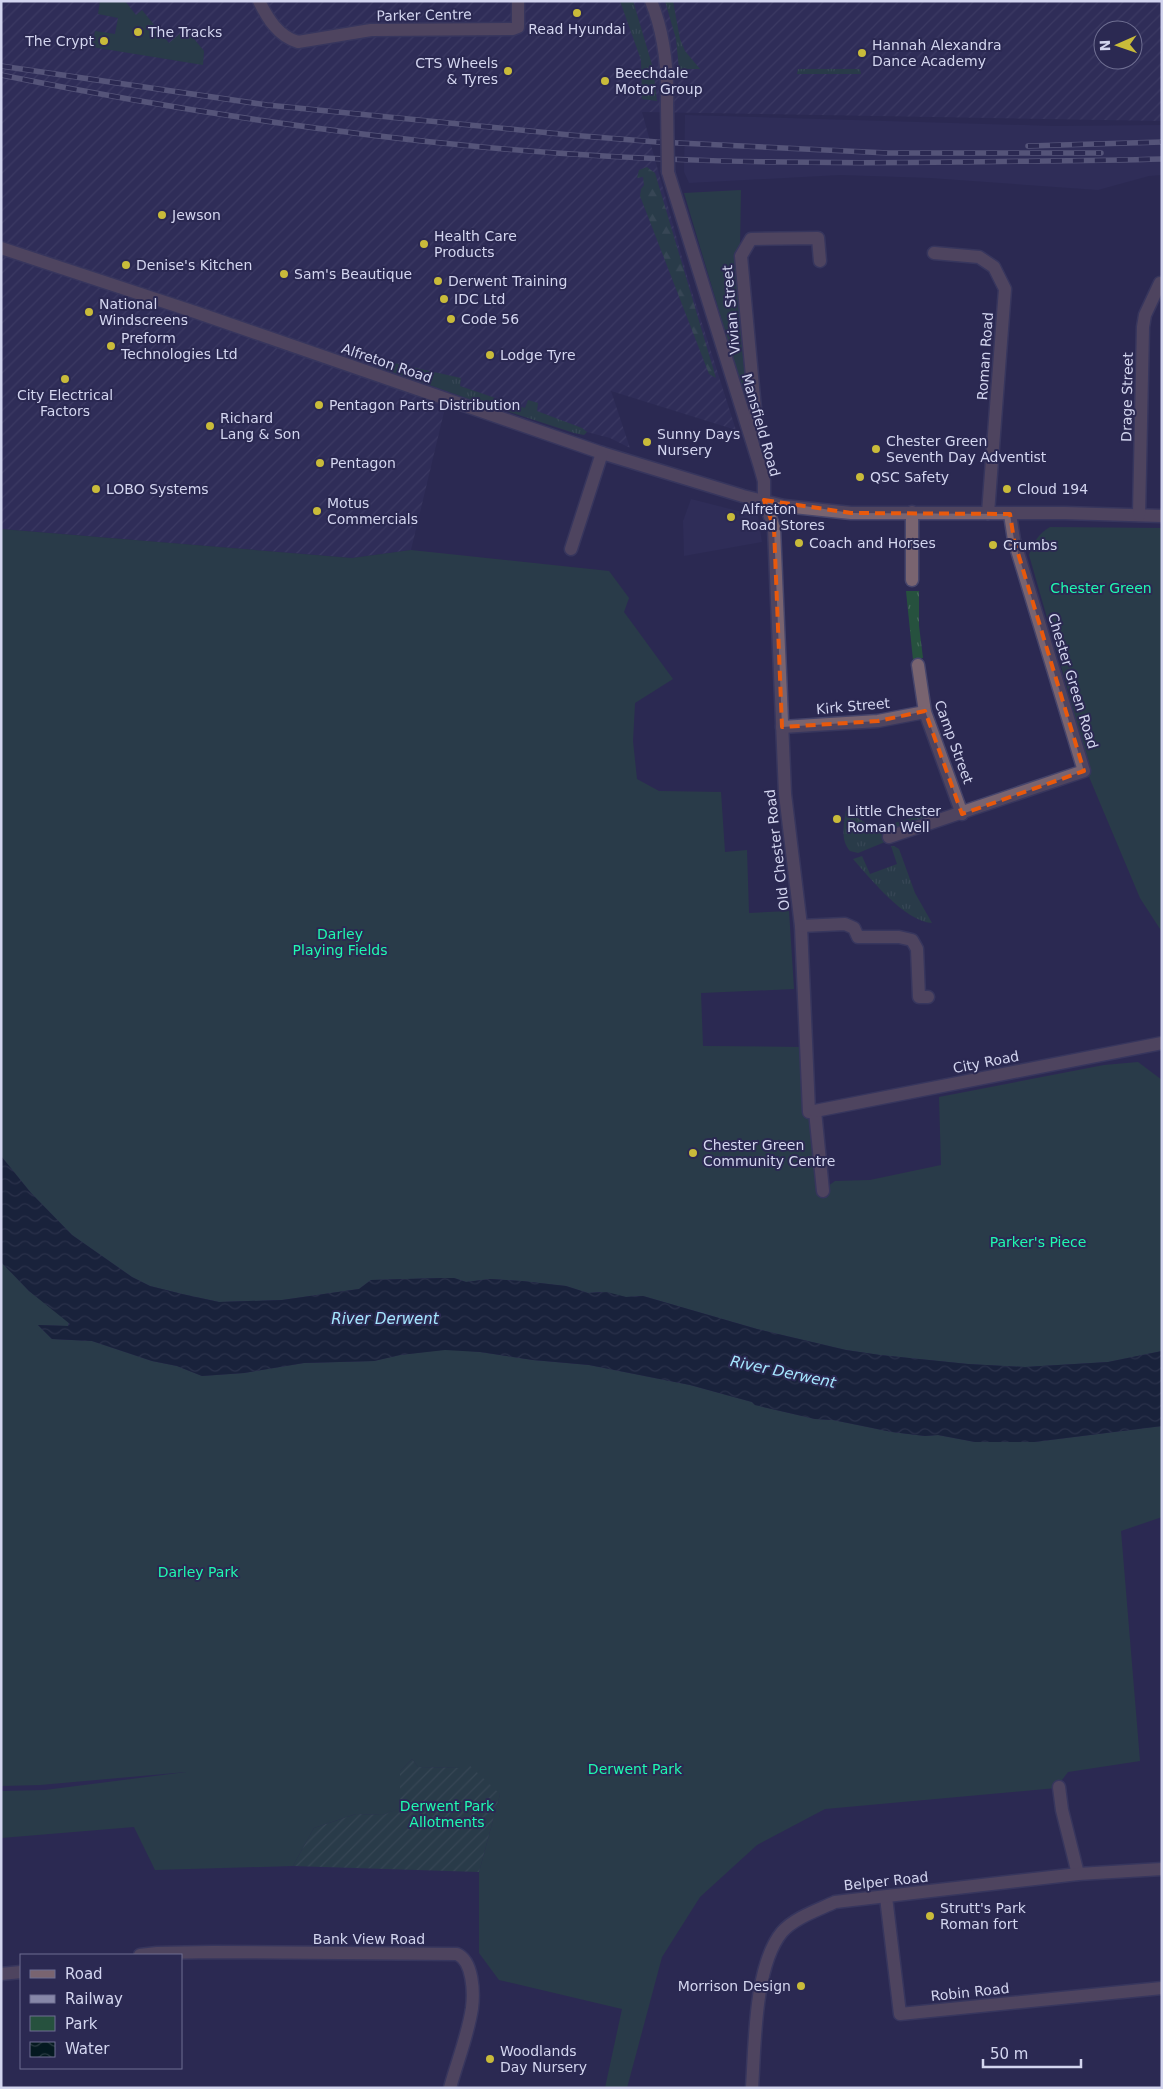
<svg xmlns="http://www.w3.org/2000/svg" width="1163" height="2089" viewBox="0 0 1163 2089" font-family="'DejaVu Sans',sans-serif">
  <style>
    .built { fill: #333160 }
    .industrial { fill: url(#industrial-furrows); fill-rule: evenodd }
    .grass { fill: url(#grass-tufts) }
    .forest { fill: url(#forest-firs) }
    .park { fill: #26513e }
    .garden { fill: url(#garden-furrows) }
    .water { fill: url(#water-waves) }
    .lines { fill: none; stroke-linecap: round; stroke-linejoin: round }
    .minor-casing { stroke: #46456b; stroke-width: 15 }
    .minor { stroke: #796470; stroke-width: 12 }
    .rail-casing { stroke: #8787a8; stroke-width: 5.5 }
    .rail { stroke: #2b2952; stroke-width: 4; stroke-dasharray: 11; stroke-linecap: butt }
    .minor-bridge-casing { stroke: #46456b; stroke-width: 15; stroke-linecap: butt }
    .minor-bridge { stroke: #796470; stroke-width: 12 }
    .marked { fill: none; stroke: #e8590c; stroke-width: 4; stroke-dasharray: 10 6; stroke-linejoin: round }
    .poi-dot { fill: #c9bb3a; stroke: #2b2952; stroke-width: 2 }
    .labels { text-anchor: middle; stroke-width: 4; stroke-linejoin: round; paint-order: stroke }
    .street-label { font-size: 14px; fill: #d3d5ef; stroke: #2b2952 }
    .poi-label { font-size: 14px; fill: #d3d5ef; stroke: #2b2952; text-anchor: start }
    .park-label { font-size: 14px; fill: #20f9b0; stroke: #2b2952 }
    .water-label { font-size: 15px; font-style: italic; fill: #a5e7ff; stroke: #2b2952 }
  </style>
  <defs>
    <pattern id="industrial-furrows" width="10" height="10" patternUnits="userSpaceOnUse" patternTransform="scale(1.25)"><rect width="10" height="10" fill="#333160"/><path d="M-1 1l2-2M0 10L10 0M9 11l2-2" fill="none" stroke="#504e77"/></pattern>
    <pattern id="grass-tufts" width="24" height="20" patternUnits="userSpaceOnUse" patternTransform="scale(1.25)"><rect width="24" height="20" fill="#26513e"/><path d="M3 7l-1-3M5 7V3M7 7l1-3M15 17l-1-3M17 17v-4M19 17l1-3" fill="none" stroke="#45695a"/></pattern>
    <pattern id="forest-firs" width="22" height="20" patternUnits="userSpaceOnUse" patternTransform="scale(1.25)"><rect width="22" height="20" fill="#26513e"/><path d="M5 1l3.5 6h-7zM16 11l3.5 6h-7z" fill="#45695a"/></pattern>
    <pattern id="garden-furrows" width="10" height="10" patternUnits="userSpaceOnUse" patternTransform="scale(1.25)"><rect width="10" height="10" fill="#26513e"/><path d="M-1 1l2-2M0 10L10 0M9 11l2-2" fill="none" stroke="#45695a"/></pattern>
    <pattern id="water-waves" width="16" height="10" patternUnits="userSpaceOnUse" patternTransform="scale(1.25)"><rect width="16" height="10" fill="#041920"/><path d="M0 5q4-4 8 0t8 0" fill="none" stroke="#283a41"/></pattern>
  </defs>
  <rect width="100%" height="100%" fill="#2b2952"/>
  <!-- built -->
  <g class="built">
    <polygon points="685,115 1054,126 1162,125 1162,175 1149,176 1098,190 930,178 840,175 689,183 684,172"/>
    <polygon points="691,499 758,516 762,542 684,556 683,521"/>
  </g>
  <!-- industrial -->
  <path class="industrial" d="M1 1H1162V121L642 112 688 279 736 430 611 391 630 448 610 438 575 429 451 383 411 550 352 558 1 529ZM1103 30H1133V60H1103Z"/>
  <!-- grass -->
  <g class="grass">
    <polygon points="620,1 633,1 634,4 653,68 657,101 642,99 641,60"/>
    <polygon points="665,1 673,1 680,39 685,51 700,69 679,69 676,39"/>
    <polygon points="798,69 860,69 861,74 797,74"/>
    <polygon points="380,360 461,378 460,386 525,408 528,400 538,403 537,411 582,428 587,432 584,435 574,433 463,397 381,368"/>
    <polygon points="906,591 919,591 919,626 923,658 913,660"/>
    <path d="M846 810 886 837 885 842 858 853 850 851C840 840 844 823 846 810Z"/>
    <polygon points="924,814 928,823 889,833 885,826"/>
    <path d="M891 846H894L899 849 915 893 932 923C904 921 871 879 853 859L862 856 870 874 897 864Z"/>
  </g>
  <!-- forest -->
  <polygon class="forest" points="647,167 655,173 716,378 709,374 640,196 641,189 644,185 643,177 637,178 639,170"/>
  <!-- park -->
  <g class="park">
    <polygon points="100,1 125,1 136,15 142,10 169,43 186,29 204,51 203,65 92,47 95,31 115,34 118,18 98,14"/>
    <polygon points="741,190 740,247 735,255 747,405 684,193"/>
    <path d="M1050 527 1162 528V932L1140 898 1087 772 1078 738 1073 708 1029 555C1033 543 1039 533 1050 527Z"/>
    <polygon points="1,529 352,558 411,550 609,571 629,598 624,612 673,679 635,703 633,741 637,779 659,791 721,792 725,852 747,850 749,913 789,911 794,989 701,993 703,1046 801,1047 817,1194 835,1181 870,1180 941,1165 939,1097 1104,1065 1138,1062 1162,1080 1162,1351 1108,1362 1025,1367 968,1364 880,1355 846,1350 757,1329 643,1296 626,1297 600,1292 588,1293 566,1286 522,1281 490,1279 466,1282 454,1278 442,1278 371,1280 359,1289 282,1300 219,1302 182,1294 150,1286 132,1277 72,1235 31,1193 1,1156"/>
    <polygon points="1,1262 29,1291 69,1322 68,1326 38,1325 52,1339 92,1341 152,1361 177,1366 202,1376 244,1373 304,1363 374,1361 400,1355 448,1349 480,1352 533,1360 589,1365 690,1385 752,1402 755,1405 815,1419 833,1420 892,1432 925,1436 938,1435 975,1442 1034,1442 1162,1426 1162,1517 1121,1531 1140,1761 1068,1772 1056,1788 825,1809 757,1845 700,1897 662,1957 627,2088 605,2088 622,2009 499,1980 479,1953 479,1872 500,1794 460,1768 418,1767 412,1759 400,1771 401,1808 383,1815 356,1814 314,1828 293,1866 155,1870 134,1827 1,1838 1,1791 45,1790 186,1772 40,1785 1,1786"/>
  </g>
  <!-- garden -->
  <polygon class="garden" points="412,1759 418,1767 460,1768 467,1763 500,1794 479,1872 293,1866 314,1828 356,1814 383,1815 400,1808 400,1771"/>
  <!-- water -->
  <polygon class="water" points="1,1156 31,1193 72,1235 132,1277 150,1286 182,1294 219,1302 282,1300 359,1289 371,1280 442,1278 454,1278 466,1282 490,1279 522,1281 566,1286 588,1293 607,1292 626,1297 643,1296 757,1329 846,1350 880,1355 968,1364 1025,1367 1108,1362 1162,1351 1162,1426 1034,1442 975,1442 938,1435 925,1436 892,1432 833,1420 815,1419 755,1405 752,1402 690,1385 589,1365 533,1360 480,1352 445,1350 400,1355 374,1361 304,1363 244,1373 202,1376 177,1366 152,1361 92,1341 52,1339 38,1325 68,1326 70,1324 29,1291 1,1262"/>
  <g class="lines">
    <!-- minor casing -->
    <g class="minor-casing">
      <g id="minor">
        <path d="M259 1C268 19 278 36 298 42L371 30 513 29 518 27V1"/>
        <path d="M651 1C665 35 668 69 667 105"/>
        <polyline points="668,172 760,467 764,481 764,500 774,528 785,794 801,926 809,1112 815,1111 823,1191"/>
        <polyline points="1,248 195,312 602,453 743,496 784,506 851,513 1065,513 1162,516"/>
        <polyline points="934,253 979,257 994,267 1005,289 988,513"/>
        <polyline points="752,440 756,420 741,256 751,239 818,238 820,261"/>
        <polyline points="912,512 912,580"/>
        <polyline points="1139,515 1143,327 1145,315 1160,283"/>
        <polyline points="571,549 602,453"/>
        <polyline points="918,665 925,712 962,814"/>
        <polyline points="782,727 878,721 925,712"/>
        <polyline points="889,837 1084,771 1014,540 1010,514"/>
        <polyline points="801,926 845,924 854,928 858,937 899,937 912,940 917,949 919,997 928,997"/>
        <polyline points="815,1111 1162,1043"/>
        <polyline points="1059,1787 1062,1810 1078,1874"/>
        <polyline points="886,1897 900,2014 1162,1988"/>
        <path d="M140 1955 157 1953 213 1952 457 1954C473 1961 474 1992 472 2008 468 2035 457 2062 450 2088"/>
        <polyline points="1,1974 21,1972"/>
        <path d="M752 2088C755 2045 754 1966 782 1932 794 1918 818 1910 835 1902L1078 1874 1162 1869"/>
      </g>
    </g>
    <!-- minor -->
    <use href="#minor" class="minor"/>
    <!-- rail casing -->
    <g class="rail-casing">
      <g id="rail">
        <polyline points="1,66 267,105 570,135 657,142 888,153 1101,153"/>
        <path d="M1 75C160 107 321 132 482 147 640 162 798 164 957 162 1025 161 1093 161 1162 159"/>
        <polyline points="1028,146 1162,142"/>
      </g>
    </g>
    <!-- rail -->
    <use href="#rail" class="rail"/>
    <!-- minor-bridge casing -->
    <g class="minor-bridge-casing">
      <polyline id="minor-bridge" points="667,105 668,172"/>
    </g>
    <!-- minor-bridge -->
    <use href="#minor-bridge" class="minor-bridge"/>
  </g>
  <!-- marked area -->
  <path d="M0 0H1163V2089H0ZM764 500 851 513 1010 514 1014 540 1084 771 962 814 925 711 878 721 782 727 774 528Z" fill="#2b2952" fill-opacity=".55" fill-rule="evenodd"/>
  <path class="marked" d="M764 500 851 513 1010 514 1014 540 1084 771 962 814 925 711 878 721 782 727 774 528Z"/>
  <!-- markers -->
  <g class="poi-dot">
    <circle cx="577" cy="13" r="5"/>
    <circle cx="138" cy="32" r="5"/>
    <circle cx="104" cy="41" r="5"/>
    <circle cx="862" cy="53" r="5"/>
    <circle cx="508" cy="71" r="5"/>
    <circle cx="605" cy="81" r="5"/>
    <circle cx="162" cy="215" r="5"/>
    <circle cx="424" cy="244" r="5"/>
    <circle cx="126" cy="265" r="5"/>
    <circle cx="284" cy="274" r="5"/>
    <circle cx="438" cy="281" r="5"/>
    <circle cx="444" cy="299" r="5"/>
    <circle cx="89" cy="312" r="5"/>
    <circle cx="451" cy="319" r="5"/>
    <circle cx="111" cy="346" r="5"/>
    <circle cx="490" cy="355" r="5"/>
    <circle cx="65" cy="379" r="5"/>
    <circle cx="319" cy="405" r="5"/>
    <circle cx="210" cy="426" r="5"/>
    <circle cx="647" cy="442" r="5"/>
    <circle cx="876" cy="449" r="5"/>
    <circle cx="320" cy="463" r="5"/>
    <circle cx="860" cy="477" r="5"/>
    <circle cx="96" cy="489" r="5"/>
    <circle cx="1007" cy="489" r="5"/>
    <circle cx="317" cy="511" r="5"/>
    <circle cx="731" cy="517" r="5"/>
    <circle cx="799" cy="543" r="5"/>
    <circle cx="993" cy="545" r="5"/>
    <circle cx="837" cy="819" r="5"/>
    <circle cx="693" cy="1153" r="5"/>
    <circle cx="930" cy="1916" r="5"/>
    <circle cx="801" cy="1986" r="5"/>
    <circle cx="490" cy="2059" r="5"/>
  </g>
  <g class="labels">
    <!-- street labels -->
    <g class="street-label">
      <text transform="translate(424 15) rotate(-1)" y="5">Parker Centre</text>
      <text transform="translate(731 310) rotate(-95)" y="5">Vivian Street</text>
      <text transform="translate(985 356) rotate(-86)" y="5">Roman Road</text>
      <text transform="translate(387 363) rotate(19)" y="5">Alfreton Road</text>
      <text transform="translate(1127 397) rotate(-89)" y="5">Drage Street</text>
      <text transform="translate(761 425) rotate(74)" y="5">Mansfield Road</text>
      <text transform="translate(1073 681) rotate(73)" y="5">Chester Green Road</text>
      <text transform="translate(853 706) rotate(-5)" y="5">Kirk Street</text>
      <text transform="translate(954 742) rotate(70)" y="5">Camp Street</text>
      <text transform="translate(777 850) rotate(-97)" y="5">Old Chester Road</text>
      <text transform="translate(986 1062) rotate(-11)" y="5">City Road</text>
      <text transform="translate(886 1881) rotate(-6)" y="5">Belper Road</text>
      <text x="369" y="1944">Bank View Road</text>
      <text transform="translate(970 1992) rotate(-6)" y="5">Robin Road</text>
    </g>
    <!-- poi labels -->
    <g class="poi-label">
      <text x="577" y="34" text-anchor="middle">Read Hyundai</text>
      <text x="148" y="37">The Tracks</text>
      <text x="94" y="46" text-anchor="end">The Crypt</text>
      <text x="872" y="50">Hannah Alexandra<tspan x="872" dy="16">Dance Academy</tspan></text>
      <text x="498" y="68" text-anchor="end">CTS Wheels<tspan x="498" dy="16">&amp; Tyres</tspan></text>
      <text x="615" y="78">Beechdale<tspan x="615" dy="16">Motor Group</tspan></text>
      <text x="172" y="220">Jewson</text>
      <text x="434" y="241">Health Care<tspan x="434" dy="16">Products</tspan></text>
      <text x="136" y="270">Denise's Kitchen</text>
      <text x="294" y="279">Sam's Beautique</text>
      <text x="448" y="286">Derwent Training</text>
      <text x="454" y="304">IDC Ltd</text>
      <text x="99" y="309">National<tspan x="99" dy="16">Windscreens</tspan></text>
      <text x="461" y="324">Code 56</text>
      <text x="121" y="343">Preform<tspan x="121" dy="16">Technologies Ltd</tspan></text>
      <text x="500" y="360">Lodge Tyre</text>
      <text x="65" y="400" text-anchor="middle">City Electrical<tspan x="65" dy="16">Factors</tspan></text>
      <text x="329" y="410">Pentagon Parts Distribution</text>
      <text x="220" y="423">Richard<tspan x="220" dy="16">Lang &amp; Son</tspan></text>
      <text x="657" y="439">Sunny Days<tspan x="657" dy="16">Nursery</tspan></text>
      <text x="886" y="446">Chester Green<tspan x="886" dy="16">Seventh Day Adventist</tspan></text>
      <text x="330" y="468">Pentagon</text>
      <text x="870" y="482">QSC Safety</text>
      <text x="106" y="494">LOBO Systems</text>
      <text x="1017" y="494">Cloud 194</text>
      <text x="327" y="508">Motus<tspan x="327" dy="16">Commercials</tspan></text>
      <text x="741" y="514">Alfreton<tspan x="741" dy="16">Road Stores</tspan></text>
      <text x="809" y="548">Coach and Horses</text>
      <text x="1003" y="550">Crumbs</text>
      <text x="847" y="816">Little Chester<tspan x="847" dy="16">Roman Well</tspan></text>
      <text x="703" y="1150">Chester Green<tspan x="703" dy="16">Community Centre</tspan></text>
      <text x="940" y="1913">Strutt's Park<tspan x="940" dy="16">Roman fort</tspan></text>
      <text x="791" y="1991" text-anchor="end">Morrison Design</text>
      <text x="500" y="2056">Woodlands<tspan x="500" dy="16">Day Nursery</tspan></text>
    </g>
    <!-- park labels -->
    <g class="park-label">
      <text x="1101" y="593">Chester Green</text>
      <text x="340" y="939">Darley<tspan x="340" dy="16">Playing Fields</tspan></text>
      <text x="1038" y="1247">Parker's Piece</text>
      <text x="198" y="1577">Darley Park</text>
      <text x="635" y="1774">Derwent Park</text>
      <text x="447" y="1811">Derwent Park<tspan x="447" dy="16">Allotments</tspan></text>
    </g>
    <!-- water labels -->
    <g class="water-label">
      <text x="385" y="1324">River Derwent</text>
      <text transform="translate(783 1372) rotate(12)" y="5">River Derwent</text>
    </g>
  </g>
  <!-- border -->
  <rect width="1163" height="2089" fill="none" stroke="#d3d5ef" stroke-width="5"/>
  <!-- legend -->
  <rect x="20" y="1954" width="162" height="115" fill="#2b2952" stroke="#6e6e91"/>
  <rect x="30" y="1970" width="25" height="8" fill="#796470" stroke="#6e6e91"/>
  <text x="65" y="1979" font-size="15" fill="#d3d5ef">Road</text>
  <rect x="30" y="1995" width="25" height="8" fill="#8787a8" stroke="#6e6e91"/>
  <text x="65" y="2004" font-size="15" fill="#d3d5ef">Railway</text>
  <rect x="30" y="2016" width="25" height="15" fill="#26513e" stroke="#6e6e91"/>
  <text x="65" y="2029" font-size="15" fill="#d3d5ef">Park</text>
  <rect x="30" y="2042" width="25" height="15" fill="url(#water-waves)" stroke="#6e6e91"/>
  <text x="65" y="2054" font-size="15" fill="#d3d5ef">Water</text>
  <!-- north arrow -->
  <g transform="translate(1118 45) rotate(268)"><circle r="24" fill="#2b2952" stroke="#6e6e91"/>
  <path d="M0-4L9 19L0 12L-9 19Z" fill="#c9bb3a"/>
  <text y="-8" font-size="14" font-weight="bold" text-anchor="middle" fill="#d3d5ef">N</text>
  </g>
  <!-- scale -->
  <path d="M983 2059v8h98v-8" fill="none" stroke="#d3d5ef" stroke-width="2.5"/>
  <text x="990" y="2059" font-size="15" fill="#d3d5ef" stroke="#2b2952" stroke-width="4" paint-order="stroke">50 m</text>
</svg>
